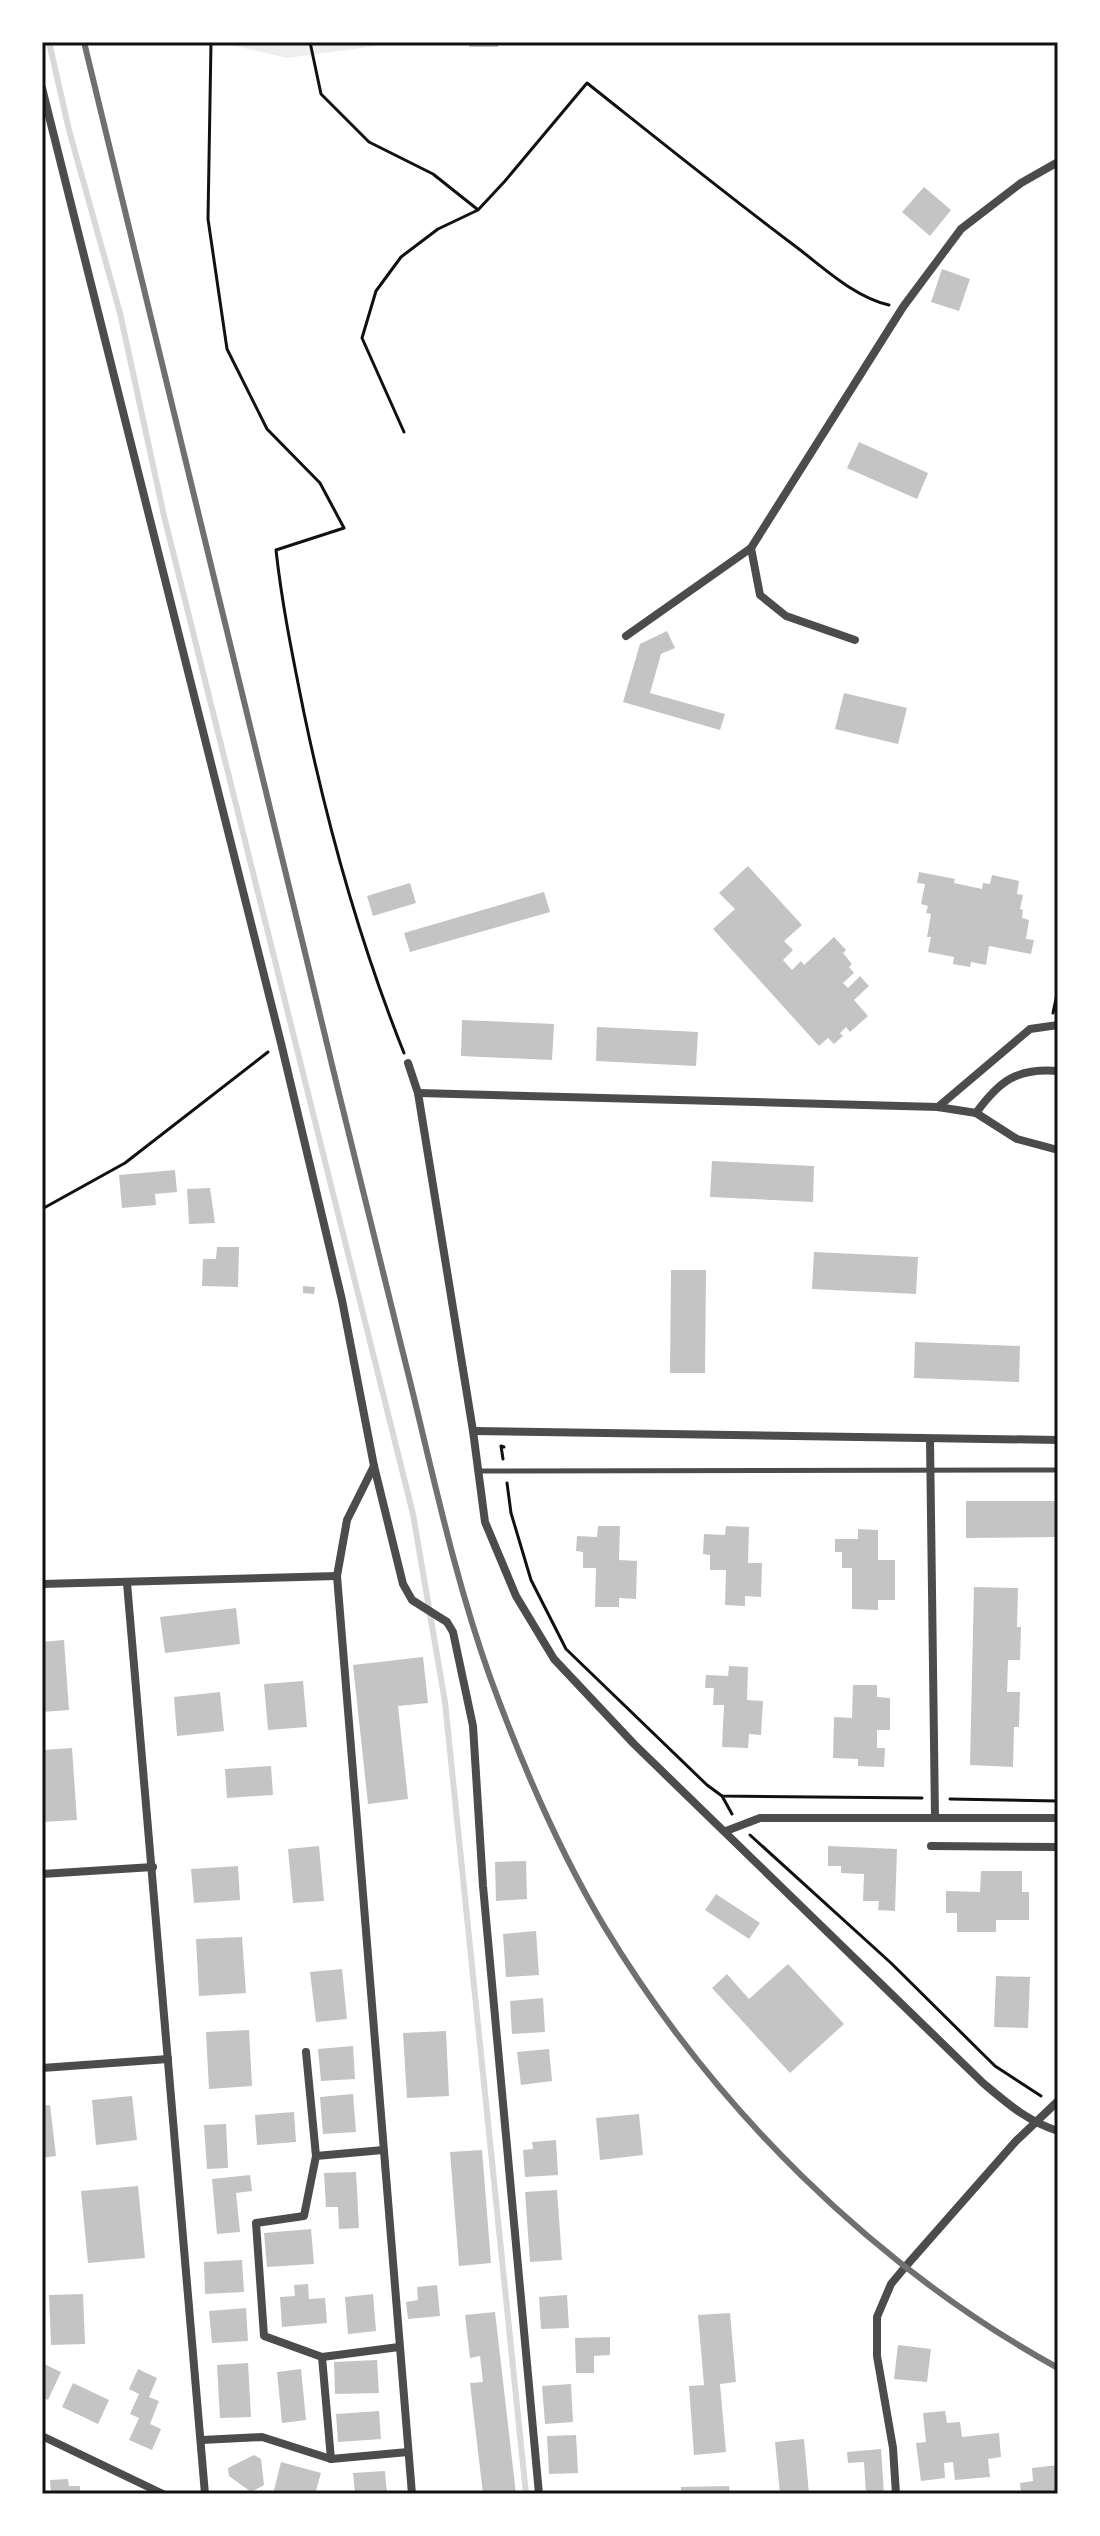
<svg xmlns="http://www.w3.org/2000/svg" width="1100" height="2536" viewBox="0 0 1100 2536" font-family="Signika,sans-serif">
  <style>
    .green { fill: #eee }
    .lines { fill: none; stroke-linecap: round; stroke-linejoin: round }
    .stream { stroke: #d9d9d9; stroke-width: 6 }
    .building { fill: #c4c4c4 }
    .path { stroke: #111; stroke-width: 3 }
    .service { stroke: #4c4c4c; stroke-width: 5 }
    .minor { stroke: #4c4c4c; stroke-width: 8 }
    .rail { stroke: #707070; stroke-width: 6 }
    .neatline { fill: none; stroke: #111; stroke-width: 3 }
  </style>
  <rect width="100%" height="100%" fill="#fff"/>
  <!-- green -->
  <polygon class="green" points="218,42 405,42 287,58"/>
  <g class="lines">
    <!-- stream -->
    <polyline class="stream" points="49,42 69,130 120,313 164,516 413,1514 445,1702 526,2494"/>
  </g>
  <!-- building -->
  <g class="building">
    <rect x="469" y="42" width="29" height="5"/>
    <polygon points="924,187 951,210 930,236 902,212"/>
    <polygon points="942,269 970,279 959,311 931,302"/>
    <polygon points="859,442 928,473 917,499 847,468"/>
    <polygon points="667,631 675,648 661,654 650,693 725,714 720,730 623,702 640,644"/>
    <polygon points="844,693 907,708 898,744 835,729"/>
    <polygon points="748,866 802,925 784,941 793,950 783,960 792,970 801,961 804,965 834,937 846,950 843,953 852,964 849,967 854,973 843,983 848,988 860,976 869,986 854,1000 868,1016 850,1032 846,1027 840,1033 843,1036 834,1044 828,1038 819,1046 713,929 735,909 719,893"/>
    <polygon points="919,872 955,879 954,883 982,889 983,883 990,884 992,875 1019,881 1017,894 1023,895 1020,909 1023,910 1022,918 1029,920 1026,939 1034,940 1031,954 989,946 986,965 971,962 970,967 953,964 954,957 928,952 931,937 927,937 931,914 926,913 928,906 921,904 925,884 917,883"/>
    <polygon points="410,883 416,903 373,916 367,896"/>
    <polygon points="544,892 550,912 410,952 404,933"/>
    <polygon points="462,1020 554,1024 552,1060 461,1056"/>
    <polygon points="597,1027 698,1032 696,1066 596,1061"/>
    <polygon points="712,1161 814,1166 813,1202 710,1197"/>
    <polygon points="175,1170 177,1192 155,1194 156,1205 122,1208 119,1175"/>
    <polygon points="210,1188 215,1223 189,1224 187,1189"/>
    <polygon points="217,1247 239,1247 238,1287 202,1286 203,1259 216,1259"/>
    <polygon points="814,1252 918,1257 916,1294 812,1289"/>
    <polygon points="671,1270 706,1270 705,1373 670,1373"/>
    <polygon points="303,1286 315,1287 314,1294 303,1293"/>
    <polygon points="915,1342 1020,1346 1019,1382 914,1378"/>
    <polygon points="966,1501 1058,1501 1058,1537 966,1538"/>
    <polygon points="598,1526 620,1526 619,1560 637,1561 636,1599 619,1598 619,1607 595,1607 596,1568 583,1568 583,1552 576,1551 577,1536 597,1537"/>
    <polygon points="726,1526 749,1527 748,1563 762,1563 761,1597 745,1596 745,1606 725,1605 726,1570 710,1570 710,1555 703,1554 704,1534 725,1535"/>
    <polygon points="858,1529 878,1530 878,1560 895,1560 895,1600 878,1600 878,1610 852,1609 852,1568 842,1568 842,1552 835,1552 835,1539 858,1539"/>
    <polygon points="974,1587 1018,1588 1017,1627 1021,1627 1020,1660 1008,1660 1007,1692 1020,1692 1019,1727 1014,1727 1013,1767 970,1765"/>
    <polygon points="236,1608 240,1644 165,1653 160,1617"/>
    <polygon points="64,1640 69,1710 42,1712 42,1642"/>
    <polygon points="423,1657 428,1703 398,1706 408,1799 368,1804 353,1665"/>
    <polygon points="729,1666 748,1667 747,1700 763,1701 761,1735 749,1734 748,1748 722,1747 724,1705 713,1705 714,1688 705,1688 706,1675 728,1676"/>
    <polygon points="303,1681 307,1727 268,1730 264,1684"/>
    <polygon points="853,1685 877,1685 877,1697 890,1698 890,1730 877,1730 877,1748 885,1748 884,1767 858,1766 858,1759 833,1758 834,1717 852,1718"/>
    <polygon points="220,1692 224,1731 177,1736 174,1697"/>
    <polygon points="72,1748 77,1820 42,1822 42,1750"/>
    <polygon points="271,1766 273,1795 227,1798 225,1769"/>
    <polygon points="319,1846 324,1901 293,1903 288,1849"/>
    <polygon points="828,1846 897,1849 895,1911 878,1910 879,1901 863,1901 864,1874 841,1873 841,1866 828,1866"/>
    <polygon points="526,1861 527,1899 496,1901 495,1862"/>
    <polygon points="238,1866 240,1900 194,1903 191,1869"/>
    <polygon points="981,1871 1022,1871 1022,1892 1029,1892 1029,1920 996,1920 996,1932 957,1932 957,1913 946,1913 946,1891 980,1892"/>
    <polygon points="716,1894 760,1923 749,1939 705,1910"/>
    <polygon points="536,1931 539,1975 506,1977 503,1934"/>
    <polygon points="242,1937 246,1993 199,1996 196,1939"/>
    <polygon points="788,1964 844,2024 790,2073 712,1988 727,1974 749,1999"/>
    <polygon points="342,1969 347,2019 316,2022 310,1972"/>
    <polygon points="996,1976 1030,1977 1028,2028 994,2027"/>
    <polygon points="543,1998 545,2032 512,2034 510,2001"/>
    <polygon points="249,2030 252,2086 209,2089 206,2032"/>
    <polygon points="446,2031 449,2096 407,2098 403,2033"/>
    <polygon points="353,2046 355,2079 321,2081 318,2049"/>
    <polygon points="549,2049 552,2081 521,2085 517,2052"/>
    <polygon points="353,2094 356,2132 323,2134 320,2097"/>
    <polygon points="132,2096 137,2140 96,2145 92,2100"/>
    <polygon points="50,2105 56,2156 42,2158 42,2106"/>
    <polygon points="294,2112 296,2142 257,2145 255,2115"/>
    <polygon points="639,2114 643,2155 600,2160 596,2118"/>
    <polygon points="226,2124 228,2168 207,2169 204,2125"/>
    <polygon points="556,2140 558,2175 525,2177 523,2150 533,2149 532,2142"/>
    <polygon points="482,2150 491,2263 459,2266 450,2152"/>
    <polygon points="356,2172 359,2228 339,2229 338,2207 326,2207 324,2173"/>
    <polygon points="250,2175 252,2191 236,2193 240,2232 217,2234 212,2179"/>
    <polygon points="138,2186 145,2258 88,2263 81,2191"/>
    <polygon points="557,2190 562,2260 530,2262 525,2192"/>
    <polygon points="311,2229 314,2264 267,2267 264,2233"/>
    <polygon points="242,2260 244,2292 205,2294 204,2262"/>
    <polygon points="308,2284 309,2299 325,2298 327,2323 282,2327 280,2297 295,2296 294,2285"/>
    <polygon points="437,2285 440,2316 408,2319 406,2302 418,2300 417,2287"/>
    <polygon points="83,2294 85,2344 51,2345 49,2295"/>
    <polygon points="373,2294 376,2331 348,2334 345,2297"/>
    <polygon points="567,2295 569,2328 541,2329 539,2297"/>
    <polygon points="246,2308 248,2341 212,2343 209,2311"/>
    <polygon points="495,2312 516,2494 483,2494 470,2383 483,2382 480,2356 470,2358 465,2315"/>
    <polygon points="730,2313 736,2382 720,2384 726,2452 694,2455 689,2386 704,2385 698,2315"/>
    <polygon points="610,2337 610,2355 594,2356 594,2373 576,2373 575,2338"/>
    <polygon points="898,2345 931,2349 927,2382 894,2379"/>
    <polygon points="377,2360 379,2393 335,2394 334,2362"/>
    <polygon points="42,2363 61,2372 48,2400 42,2397"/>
    <polygon points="248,2363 251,2417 220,2418 217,2365"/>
    <polygon points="138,2369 157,2378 149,2397 159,2401 150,2424 161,2429 152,2450 129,2440 139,2418 130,2414 139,2394 129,2389"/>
    <polygon points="301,2369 306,2420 282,2423 277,2372"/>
    <polygon points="73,2383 109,2400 98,2424 62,2407"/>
    <polygon points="571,2384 573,2422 545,2424 542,2386"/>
    <polygon points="379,2411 381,2439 338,2442 336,2414"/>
    <polygon points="945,2411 947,2423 960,2422 962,2437 999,2433 1001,2457 988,2459 990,2477 955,2480 953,2462 944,2463 945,2478 921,2481 916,2443 926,2442 923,2413"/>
    <polygon points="576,2435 578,2473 549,2474 547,2436"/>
    <polygon points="804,2439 809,2494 780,2494 775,2442"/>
    <polygon points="881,2449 884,2494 866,2494 864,2462 848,2463 847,2452"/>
    <polygon points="254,2455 261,2459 264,2485 251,2492 229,2476 228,2468"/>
    <polygon points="281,2462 321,2473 315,2494 273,2494"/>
    <polygon points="1058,2465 1058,2494 1021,2494 1020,2483 1033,2481 1032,2468"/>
    <polygon points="385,2471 387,2494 355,2494 353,2473"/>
    <polygon points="68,2479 69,2486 80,2486 80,2494 51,2494 50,2480"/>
    <polygon points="729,2486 730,2494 681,2494 681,2487"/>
  </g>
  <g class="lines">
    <!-- path -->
    <g class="path">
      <path d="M211 42 208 219 227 349 267 429 320 483 344 528 276 550C282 605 293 658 304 713 328 828 360 943 404 1053"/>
      <polyline points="310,42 321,94 369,142 433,174 477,209"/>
      <path d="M404 432 362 338 376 291 401 257 438 229 478 210 505 181 587 83C655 137 722 191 791 243 821 265 853 297 889 305"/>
      <polyline points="1053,1013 1058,989"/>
      <polyline points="42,1209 125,1163 268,1052"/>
      <polyline points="503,1459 501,1446 504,1447"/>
      <polyline points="507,1483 511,1513 531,1580 566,1649 707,1785 722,1796 922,1798"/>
      <polyline points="722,1796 732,1814"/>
      <polyline points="950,1799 1058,1801"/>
      <polyline points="750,1835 891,1963 995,2066 1041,2096"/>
    </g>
    <!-- service -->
    <polyline class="service" points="478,1471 1058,1470"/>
    <!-- minor -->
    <g class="minor">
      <polyline points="42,88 281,1043 342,1300 374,1466 403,1584 412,1600 447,1622 453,1632 473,1726 483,1886 539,2494"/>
      <polyline points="626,636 751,548"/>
      <polyline points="855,640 786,616 760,595 751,548 903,307 961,229 1021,183 1058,162"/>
      <path d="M408 1063 418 1093 473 1431 485 1522 516 1596 554 1659 634 1744 983 2083C1008 2104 1027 2121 1058 2131"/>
      <path d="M1058 1071C1017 1068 1000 1080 976 1113L1017 1139 1058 1150"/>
      <polyline points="418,1093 938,1107 976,1113"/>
      <polyline points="938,1107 1030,1029 1058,1025"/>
      <polyline points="473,1431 1058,1440"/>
      <polyline points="930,1439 935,1818"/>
      <polyline points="374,1466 347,1520 337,1576 412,2494"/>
      <polyline points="127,1583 205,2494"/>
      <polyline points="42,1584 337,1576"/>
      <polyline points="726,1831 760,1818 1058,1818"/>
      <polyline points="931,1846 1058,1847"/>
      <polyline points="42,1874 153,1867"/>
      <polyline points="306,2052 316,2156 304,2216 256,2223 264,2336 322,2357 331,2459"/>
      <polyline points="42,2068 168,2059"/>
      <polyline points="316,2156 383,2150"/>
      <polyline points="322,2357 399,2347"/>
      <polyline points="42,2436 163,2494"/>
      <polyline points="202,2440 262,2437 331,2459 408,2452"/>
      <polyline points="896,2494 893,2448 877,2356 877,2317 891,2284 906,2266 1016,2141 1058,2101"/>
    </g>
    <!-- rail -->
    <path class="rail" d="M84 42C160 351 235 660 309 969 339 1096 371 1223 402 1349 430 1459 452 1571 490 1677 521 1762 558 1849 604 1926 713 2107 873 2266 1058 2368"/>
  </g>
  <!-- border -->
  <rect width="1100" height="2536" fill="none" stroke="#ffffff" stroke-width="88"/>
  <rect x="44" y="44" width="1012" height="2448" class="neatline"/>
</svg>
